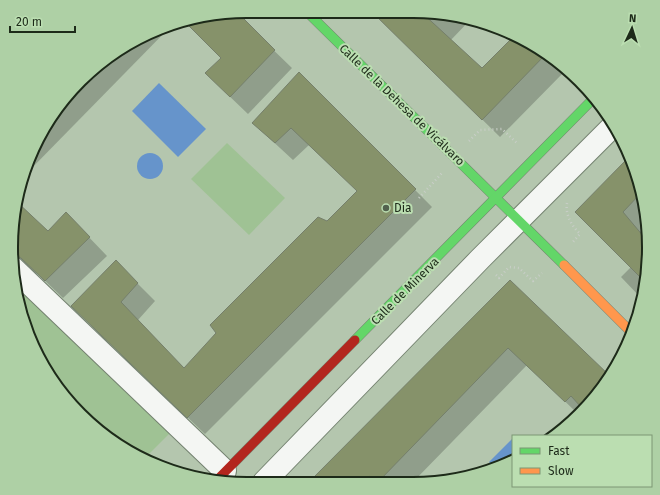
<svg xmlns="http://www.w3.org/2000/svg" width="660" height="495" viewBox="0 0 660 495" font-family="'Fira Sans',sans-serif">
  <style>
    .green { fill: #9fc294 }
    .water { fill: #6694cb }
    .shadow { fill: #0003 }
    .building { fill: #86926a; stroke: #757f6b }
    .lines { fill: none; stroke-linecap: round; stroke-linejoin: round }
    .street-casing { stroke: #748270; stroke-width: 24 }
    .fast-casing { stroke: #748270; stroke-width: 10 }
    .slow-casing { stroke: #748270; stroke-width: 10 }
    .jam-casing { stroke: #748270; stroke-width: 10 }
    .path { stroke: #c8cec7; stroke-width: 2.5; stroke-dasharray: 1 3; stroke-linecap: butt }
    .street { stroke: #f4f6f3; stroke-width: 22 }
    .fast { stroke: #63d668; stroke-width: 9 }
    .slow { stroke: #ff974d; stroke-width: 9 }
    .jam { stroke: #b3261e; stroke-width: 9 }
    .poi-dot { fill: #52614d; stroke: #bbdeb1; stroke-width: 1.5 }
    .labels { text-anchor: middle; stroke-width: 4; stroke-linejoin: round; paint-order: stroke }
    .street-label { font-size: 12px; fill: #1d2a19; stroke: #bbdeb1 }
    .poi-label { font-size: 12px; fill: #1d2a19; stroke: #bbdeb1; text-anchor: start }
    .rim { fill: none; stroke: #1d2a19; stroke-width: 2 }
  </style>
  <rect width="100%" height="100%" fill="#b4c6ae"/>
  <!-- green -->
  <g class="green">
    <polygon points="227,143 285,198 249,235 191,179"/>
    <polygon points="16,285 170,433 145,458 116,444 51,379 24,324"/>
  </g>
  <!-- water -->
  <g class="water">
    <polygon points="159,83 206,129 178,157 132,111"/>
    <circle cx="150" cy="166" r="13"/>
    <polygon points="513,438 513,459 495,468 489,462"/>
  </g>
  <!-- shadow -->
  <g class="shadow">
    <polygon points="377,11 428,11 471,19 450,41 482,70 513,38 556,60 566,70 500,137 375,14"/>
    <polygon points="235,13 292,68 248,114 224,91 222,58 184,20"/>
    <polygon points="172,25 25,175 35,143 70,91 129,43"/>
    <polygon points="299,73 432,207 205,434 90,324 133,279 155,301 138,320 184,369 217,333 358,191 309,145 293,160 253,123"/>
    <polygon points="627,160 644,201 644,226 640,230 644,235 644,293 642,299 621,277 631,267 576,212"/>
    <polygon points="16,202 48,232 83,231 107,256 63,298 39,275 34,272 30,272 12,254"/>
    <polygon points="510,282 610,377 609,379 576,412 527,365 413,482 311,482"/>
  </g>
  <!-- building -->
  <g class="building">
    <polygon points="371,11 420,11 482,68 512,38 546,54 482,120"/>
    <polygon points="237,12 275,50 230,97 205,73 221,58 183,20"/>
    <polygon points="299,72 416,189 187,418 71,306 116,260 138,283 121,302 184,368 216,333 210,325 318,217 327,221 357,191 291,128 275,143 252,123"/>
    <polygon points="627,159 641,193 623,212 644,237 644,281 575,212"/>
    <polygon points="16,201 48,231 66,212 90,237 45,281 21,258 15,255 12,255"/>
    <polygon points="510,280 610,376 609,379 581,407 571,396 565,402 508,348 378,482 369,476 363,482 309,482"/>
  </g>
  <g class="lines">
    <!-- street casing -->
    <g class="street-casing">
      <g id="street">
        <polyline points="12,267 225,471"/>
        <polyline points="264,482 480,259 613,126"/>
      </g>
    </g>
    <!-- fast casing -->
    <g class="fast-casing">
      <g id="fast">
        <polyline points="306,11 564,265"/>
        <polyline points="355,340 593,99"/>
      </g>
    </g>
    <!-- slow casing -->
    <g class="slow-casing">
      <polyline id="slow" points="564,265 629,330"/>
    </g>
    <!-- jam casing -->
    <g class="jam-casing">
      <polyline id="jam" points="215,482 355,340"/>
    </g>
    <!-- path -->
    <g class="path">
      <polyline points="469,141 480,130 502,129 518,144"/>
      <polyline points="419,198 442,173"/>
      <path d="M567 203C565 215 572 226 580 234L572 243"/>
      <polyline points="496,275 499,278 509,267 519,268 533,281 542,273"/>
    </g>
    <!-- street -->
    <use href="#street" class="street"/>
    <!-- fast -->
    <use href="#fast" class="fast"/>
    <!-- slow -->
    <use href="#slow" class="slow"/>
    <!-- jam -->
    <use href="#jam" class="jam"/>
  </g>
  <!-- markers -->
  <circle class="poi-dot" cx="386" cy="208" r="4"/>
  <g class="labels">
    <!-- street labels -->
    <g class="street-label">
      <text transform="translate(402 105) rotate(44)" y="4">Calle de la Dehesa de Vicálvaro</text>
      <text transform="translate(405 291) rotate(-45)" y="4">Calle de Minerva</text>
    </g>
    <!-- poi labels -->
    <g class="poi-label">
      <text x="394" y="212">Dia</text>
    </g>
  </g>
  <!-- crop -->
  <path d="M0 0H660V495H0ZM247 18H413A229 229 0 0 1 642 247V248A229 229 0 0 1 413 477H247A229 229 0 0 1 18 248V247A229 229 0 0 1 247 18Z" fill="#aed0a5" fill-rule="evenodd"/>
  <path class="rim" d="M247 18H413A229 229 0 0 1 642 247V248A229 229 0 0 1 413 477H247A229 229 0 0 1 18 248V247A229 229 0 0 1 247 18Z"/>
  <!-- legend -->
  <rect x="512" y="435" width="140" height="52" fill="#bbdeb1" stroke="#7c9674"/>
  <rect x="520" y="448" width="20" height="6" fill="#63d668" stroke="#7c9674"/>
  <text x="548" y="455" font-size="12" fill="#1d2a19">Fast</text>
  <rect x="520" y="468" width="20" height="6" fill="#ff974d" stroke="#7c9674"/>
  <text x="548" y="475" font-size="12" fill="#1d2a19">Slow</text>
  <!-- north arrow -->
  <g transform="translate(632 28) rotate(4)" stroke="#bbdeb1" stroke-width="3" paint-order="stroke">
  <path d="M0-3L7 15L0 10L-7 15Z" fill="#1d2a19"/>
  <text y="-6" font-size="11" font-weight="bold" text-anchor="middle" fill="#1d2a19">N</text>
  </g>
  <!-- scale -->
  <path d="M10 26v6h65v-6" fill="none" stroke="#1d2a19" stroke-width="2"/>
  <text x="16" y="26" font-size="12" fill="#1d2a19" stroke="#bbdeb1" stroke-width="3" paint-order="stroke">20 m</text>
</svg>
